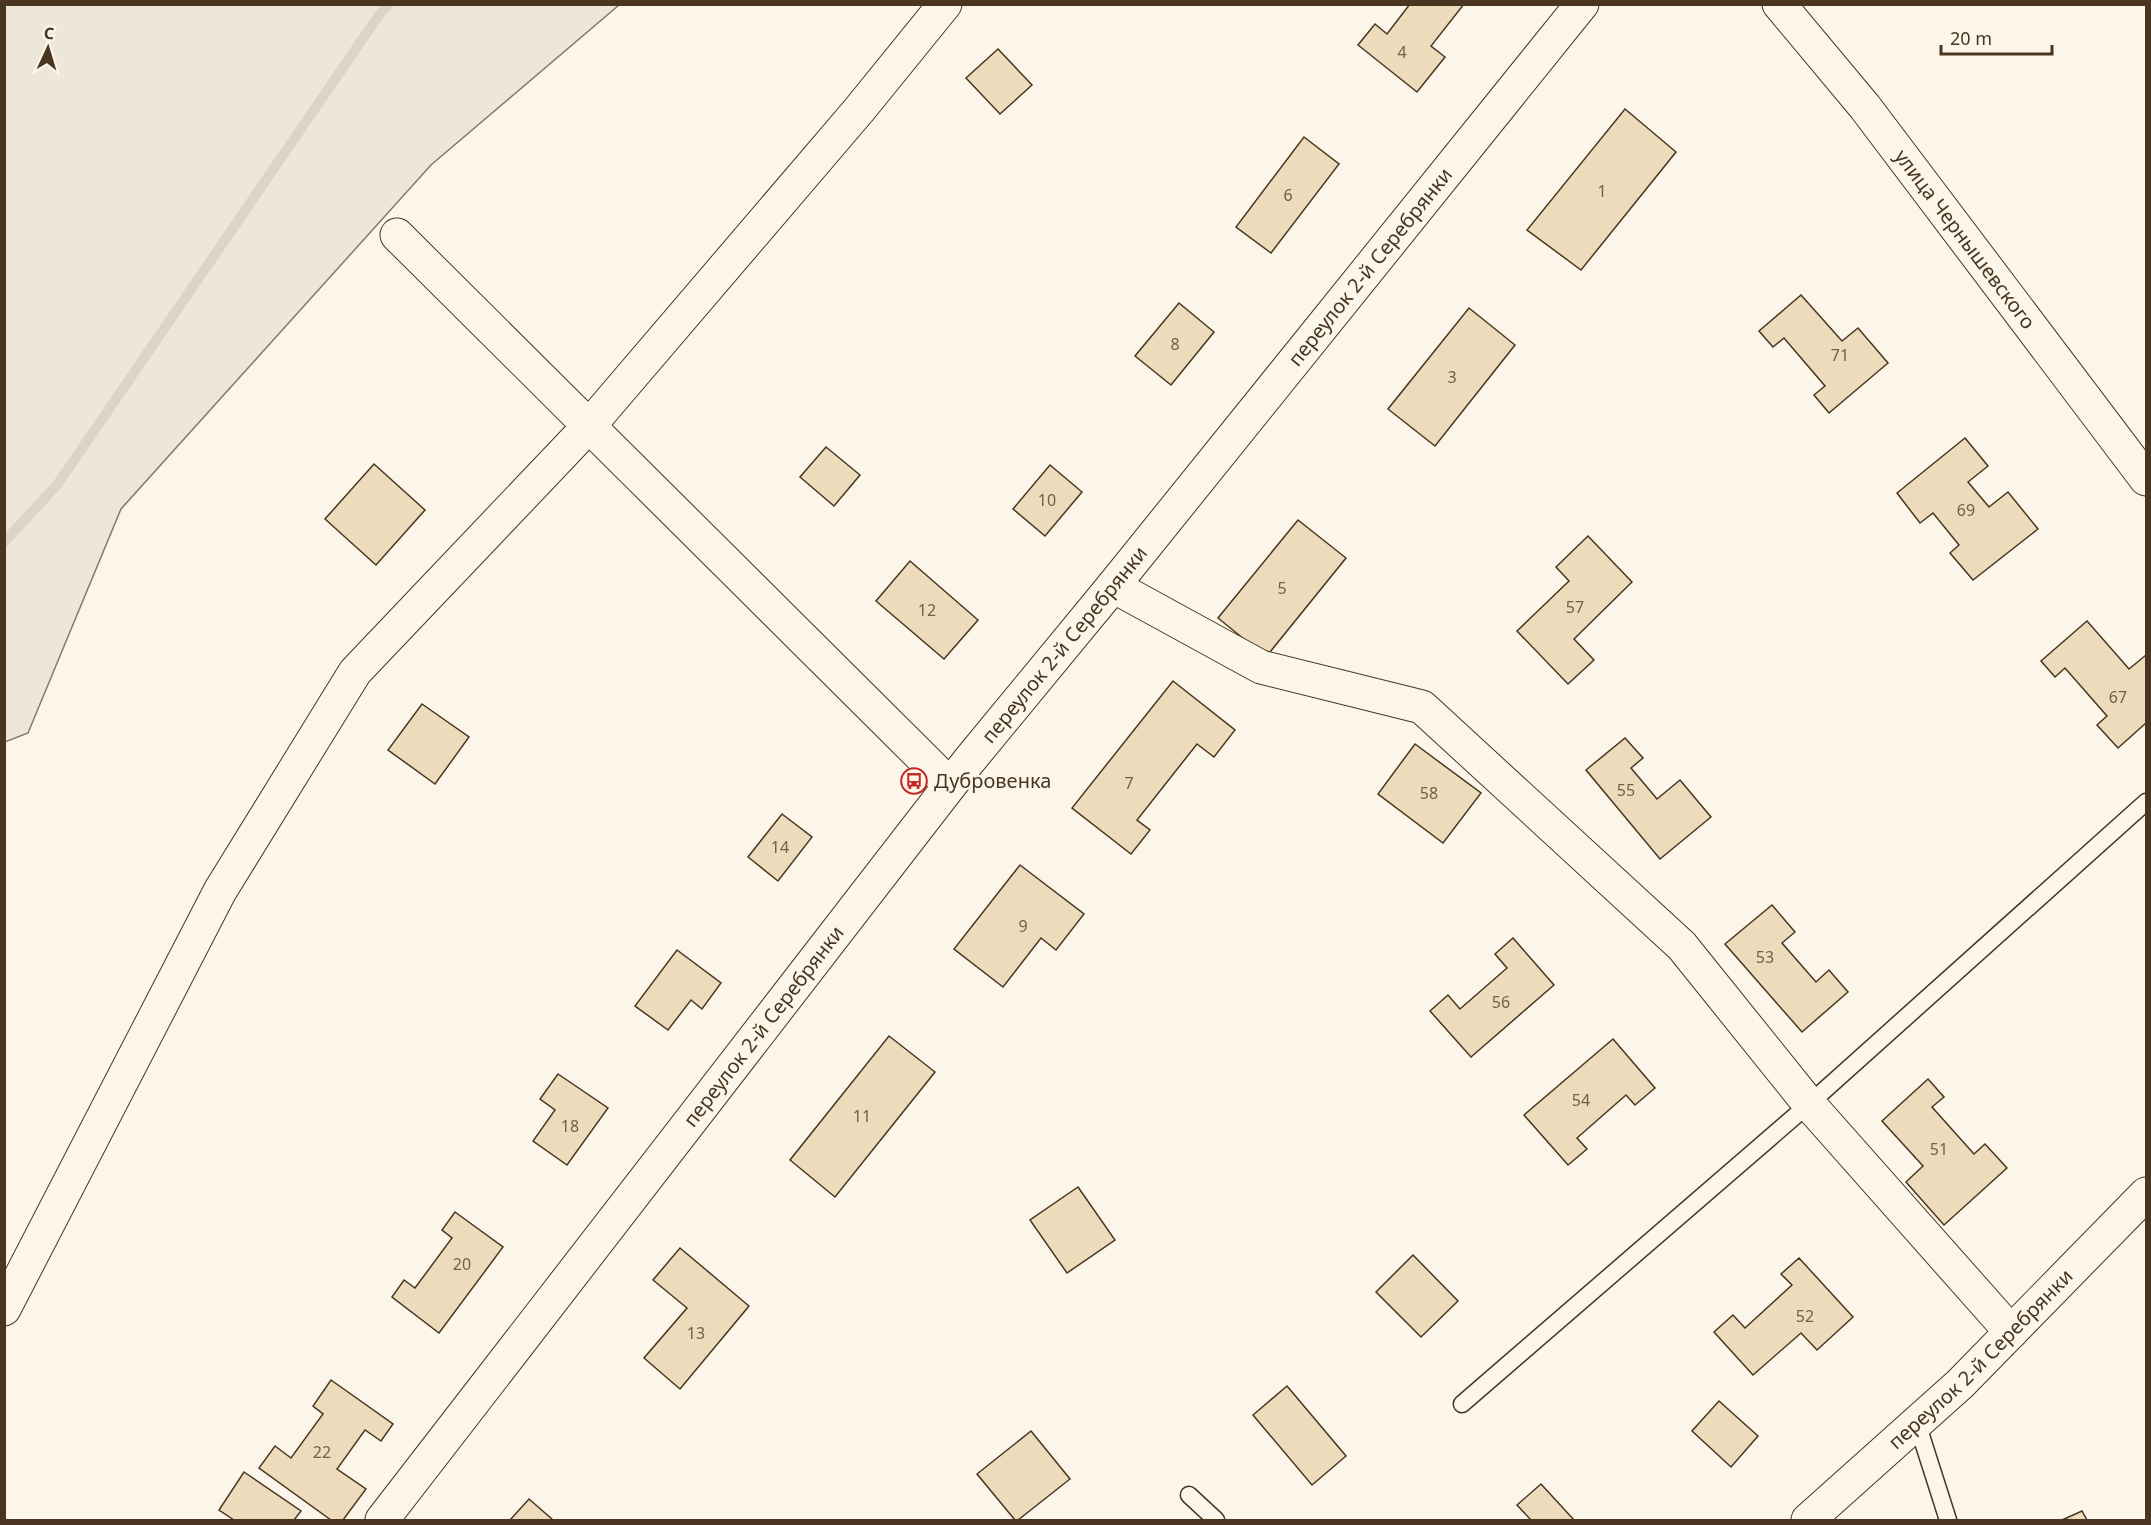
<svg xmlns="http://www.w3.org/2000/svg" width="2151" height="1525" viewBox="0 0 2151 1525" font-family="'Noto Sans',sans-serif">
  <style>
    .green { fill: #ede6d9; stroke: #887966; stroke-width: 1.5 }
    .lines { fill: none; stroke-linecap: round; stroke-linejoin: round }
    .stream { stroke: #dcd4c6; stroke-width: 10 }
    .building { fill: #ecdcbc; stroke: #4a3520; stroke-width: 1.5 }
    .lane-casing { stroke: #4a3520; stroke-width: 19 }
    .street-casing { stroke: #4a3520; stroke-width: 35 }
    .secondary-casing { stroke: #4a3520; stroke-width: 35 }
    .lane { stroke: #fbf6e9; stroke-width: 16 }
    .street { stroke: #fbf6e9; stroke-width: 33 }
    .secondary { stroke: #fbf6e9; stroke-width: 33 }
    .labels { text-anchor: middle; stroke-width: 4.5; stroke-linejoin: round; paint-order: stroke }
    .number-label { font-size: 16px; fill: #725f47 }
    .street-label { font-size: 20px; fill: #4a3520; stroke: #fbf6e9 }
    .poi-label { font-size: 20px; fill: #4a3520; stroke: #fbf6e9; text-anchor: start }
  </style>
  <rect width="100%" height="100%" fill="#fbf6e9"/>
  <!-- green -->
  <polygon class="green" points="4,5 619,5 431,165 121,509 28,733 5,742"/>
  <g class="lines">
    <!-- stream -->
    <polyline class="stream" points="4,542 57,485 379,15 389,4"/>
  </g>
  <!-- building -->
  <g class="building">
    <polygon points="1410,4 1464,4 1431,46 1445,57 1417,92 1358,45 1375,24 1387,34"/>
    <polygon points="998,49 1032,85 1000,114 966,78"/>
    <polygon points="1625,109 1676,152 1581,270 1527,230"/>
    <polygon points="1304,137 1339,164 1271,253 1236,227"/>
    <polygon points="1801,295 1842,341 1858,328 1888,363 1829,413 1814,395 1825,386 1784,338 1773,347 1759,331"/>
    <polygon points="1179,303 1214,332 1171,385 1135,356"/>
    <polygon points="1469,308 1515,345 1435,446 1388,409"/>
    <polygon points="1965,438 1988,466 1968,482 1989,507 2008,492 2038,529 1973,580 1950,553 1959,545 1933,513 1920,523 1897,493"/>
    <polygon points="826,447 860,475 834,506 800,477"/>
    <polygon points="374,464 425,510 376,565 325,519"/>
    <polygon points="1050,465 1082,492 1045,536 1013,509"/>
    <polygon points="1298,520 1346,558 1266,657 1218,618"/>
    <polygon points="1588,536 1632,582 1574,639 1594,660 1568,684 1517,631 1569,581 1556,567"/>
    <polygon points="910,561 978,620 944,659 876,601"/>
    <polygon points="2087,621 2129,669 2146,655 2146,723 2118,748 2097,725 2107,716 2065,668 2055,677 2041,661"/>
    <polygon points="1173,681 1235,730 1214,757 1197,744 1137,820 1150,830 1131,854 1072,808"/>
    <polygon points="422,704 469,737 435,784 388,750"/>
    <polygon points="1625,738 1643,758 1631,768 1657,799 1680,780 1711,817 1660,859 1586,770"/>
    <polygon points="1415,744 1481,793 1443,843 1378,794"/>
    <polygon points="782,814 812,837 778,881 748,857"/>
    <polygon points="1020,865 1084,914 1056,950 1041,938 1003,987 954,949"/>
    <polygon points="1772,905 1795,932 1782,943 1816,982 1829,970 1848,992 1802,1032 1725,944"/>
    <polygon points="1513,938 1554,985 1471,1057 1430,1011 1448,995 1460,1009 1507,968 1495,954"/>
    <polygon points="677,950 721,983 702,1009 691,1000 668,1030 635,1006"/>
    <polygon points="889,1036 935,1072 835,1197 790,1160"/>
    <polygon points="1613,1039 1655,1088 1635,1105 1626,1095 1577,1138 1587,1149 1568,1165 1524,1115"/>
    <polygon points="558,1074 608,1108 567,1165 533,1141 555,1110 540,1099"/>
    <polygon points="1928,1079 1944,1097 1932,1107 1974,1154 1985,1144 2007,1168 1944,1225 1906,1182 1923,1166 1882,1121"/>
    <polygon points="1078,1187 1115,1240 1067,1273 1030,1220"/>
    <polygon points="455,1212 503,1247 439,1333 392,1297 404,1280 415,1288 452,1238 442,1230"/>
    <polygon points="680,1248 749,1306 680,1389 644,1358 687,1308 653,1280"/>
    <polygon points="1413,1255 1458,1301 1421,1337 1376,1292"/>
    <polygon points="1799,1258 1853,1317 1817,1350 1801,1333 1753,1375 1714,1332 1733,1315 1745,1328 1792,1285 1781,1274"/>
    <polygon points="331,1380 393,1424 381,1441 365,1430 337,1469 366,1489 343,1520 331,1520 259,1468 275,1446 291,1458 323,1414 313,1406"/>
    <polygon points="1287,1386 1346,1456 1312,1485 1253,1415"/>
    <polygon points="1719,1401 1758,1436 1731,1467 1692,1431"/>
    <polygon points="1031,1431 1070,1479 1018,1520 1015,1520 977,1474"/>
    <polygon points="244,1472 301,1511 294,1520 234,1520 219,1510"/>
    <polygon points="1541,1484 1574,1520 1531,1520 1517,1505"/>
    <polygon points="529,1499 553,1520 510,1520"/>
    <polygon points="2082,1511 2087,1520 2062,1520"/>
  </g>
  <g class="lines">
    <!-- lane casing -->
    <g class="lane-casing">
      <g id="lane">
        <polyline points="1462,1404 1809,1104 2146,802"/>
        <polyline points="1917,1423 1948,1520"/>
        <polyline points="1189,1495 1216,1520"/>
      </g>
    </g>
    <!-- street casing -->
    <g class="street-casing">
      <g id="street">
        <polyline points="397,235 950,785"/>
        <polyline points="1113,586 1261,667 1422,707 1682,946 1809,1104 2011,1332"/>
        <polyline points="4,1309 220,891 355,672 589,426 859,110 945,4"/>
        <path id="s1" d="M382 1520 968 762 1113 586 1582 4"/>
        <path id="s2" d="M1808 1520 1960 1384 2146 1194"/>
      </g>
    </g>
    <!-- secondary casing -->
    <g class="secondary-casing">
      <g id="secondary">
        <path id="s3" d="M1779 4 1865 107 2146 479"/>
      </g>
    </g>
    <!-- lane -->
    <use href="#lane" class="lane"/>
    <!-- street -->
    <use href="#street" class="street"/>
    <!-- secondary -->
    <use href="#secondary" class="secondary"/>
  </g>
  <!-- icons -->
  <defs>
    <g id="bus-ring" transform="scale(1.35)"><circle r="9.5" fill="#fbf6e9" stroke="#c62828" stroke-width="1.5"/><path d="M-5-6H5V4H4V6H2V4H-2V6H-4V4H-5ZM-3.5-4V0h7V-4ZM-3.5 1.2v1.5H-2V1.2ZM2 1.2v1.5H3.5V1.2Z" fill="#c62828"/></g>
  </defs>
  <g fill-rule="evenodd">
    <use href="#bus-ring" x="914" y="781"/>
  </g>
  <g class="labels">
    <!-- number labels -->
    <g class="number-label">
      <text x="1402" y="58">4</text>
      <text x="1602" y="197">1</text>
      <text x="1288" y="201">6</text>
      <text x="1175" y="350">8</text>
      <text x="1840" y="361">71</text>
      <text x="1452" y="383">3</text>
      <text x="1047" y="506">10</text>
      <text x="1966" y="516">69</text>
      <text x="1282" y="594">5</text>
      <text x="1575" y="613">57</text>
      <text x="927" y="616">12</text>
      <text x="2118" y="703">67</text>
      <text x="1129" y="789">7</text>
      <text x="1626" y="796">55</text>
      <text x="1429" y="799">58</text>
      <text x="780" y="853">14</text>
      <text x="1023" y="932">9</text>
      <text x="1765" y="963">53</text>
      <text x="1501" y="1008">56</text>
      <text x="1581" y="1106">54</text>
      <text x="862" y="1122">11</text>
      <text x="570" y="1132">18</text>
      <text x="1939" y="1155">51</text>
      <text x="462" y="1270">20</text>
      <text x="1805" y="1322">52</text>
      <text x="696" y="1339">13</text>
      <text x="322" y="1458">22</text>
    </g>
    <!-- street labels -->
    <g class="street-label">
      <text dy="7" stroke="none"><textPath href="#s3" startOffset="300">улица Чернышевского</textPath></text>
      <text dy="7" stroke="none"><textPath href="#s1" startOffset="1596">переулок 2-й Серебрянки</textPath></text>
      <text dy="7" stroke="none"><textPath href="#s1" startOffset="1110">переулок 2-й Серебрянки</textPath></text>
      <text dy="7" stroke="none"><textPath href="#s1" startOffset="624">переулок 2-й Серебрянки</textPath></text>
      <text dy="7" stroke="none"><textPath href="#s2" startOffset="236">переулок 2-й Серебрянки</textPath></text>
    </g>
    <!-- poi labels -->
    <g class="poi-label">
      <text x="934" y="788">Дубровенка</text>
    </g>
  </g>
  <!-- border -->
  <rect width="2151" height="1525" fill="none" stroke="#4a3520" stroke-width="12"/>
  <!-- north arrow -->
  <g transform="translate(48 48) rotate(4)" stroke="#fbf6e9" stroke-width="4.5" paint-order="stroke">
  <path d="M0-4.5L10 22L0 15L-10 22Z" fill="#4a3520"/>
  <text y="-9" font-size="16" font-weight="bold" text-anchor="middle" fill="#4a3520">С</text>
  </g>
  <!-- scale -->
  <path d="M1941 45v9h111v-9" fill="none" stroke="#4a3520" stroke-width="3"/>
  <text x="1950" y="45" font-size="18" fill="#4a3520" stroke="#fbf6e9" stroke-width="4.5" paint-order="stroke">20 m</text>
</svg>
